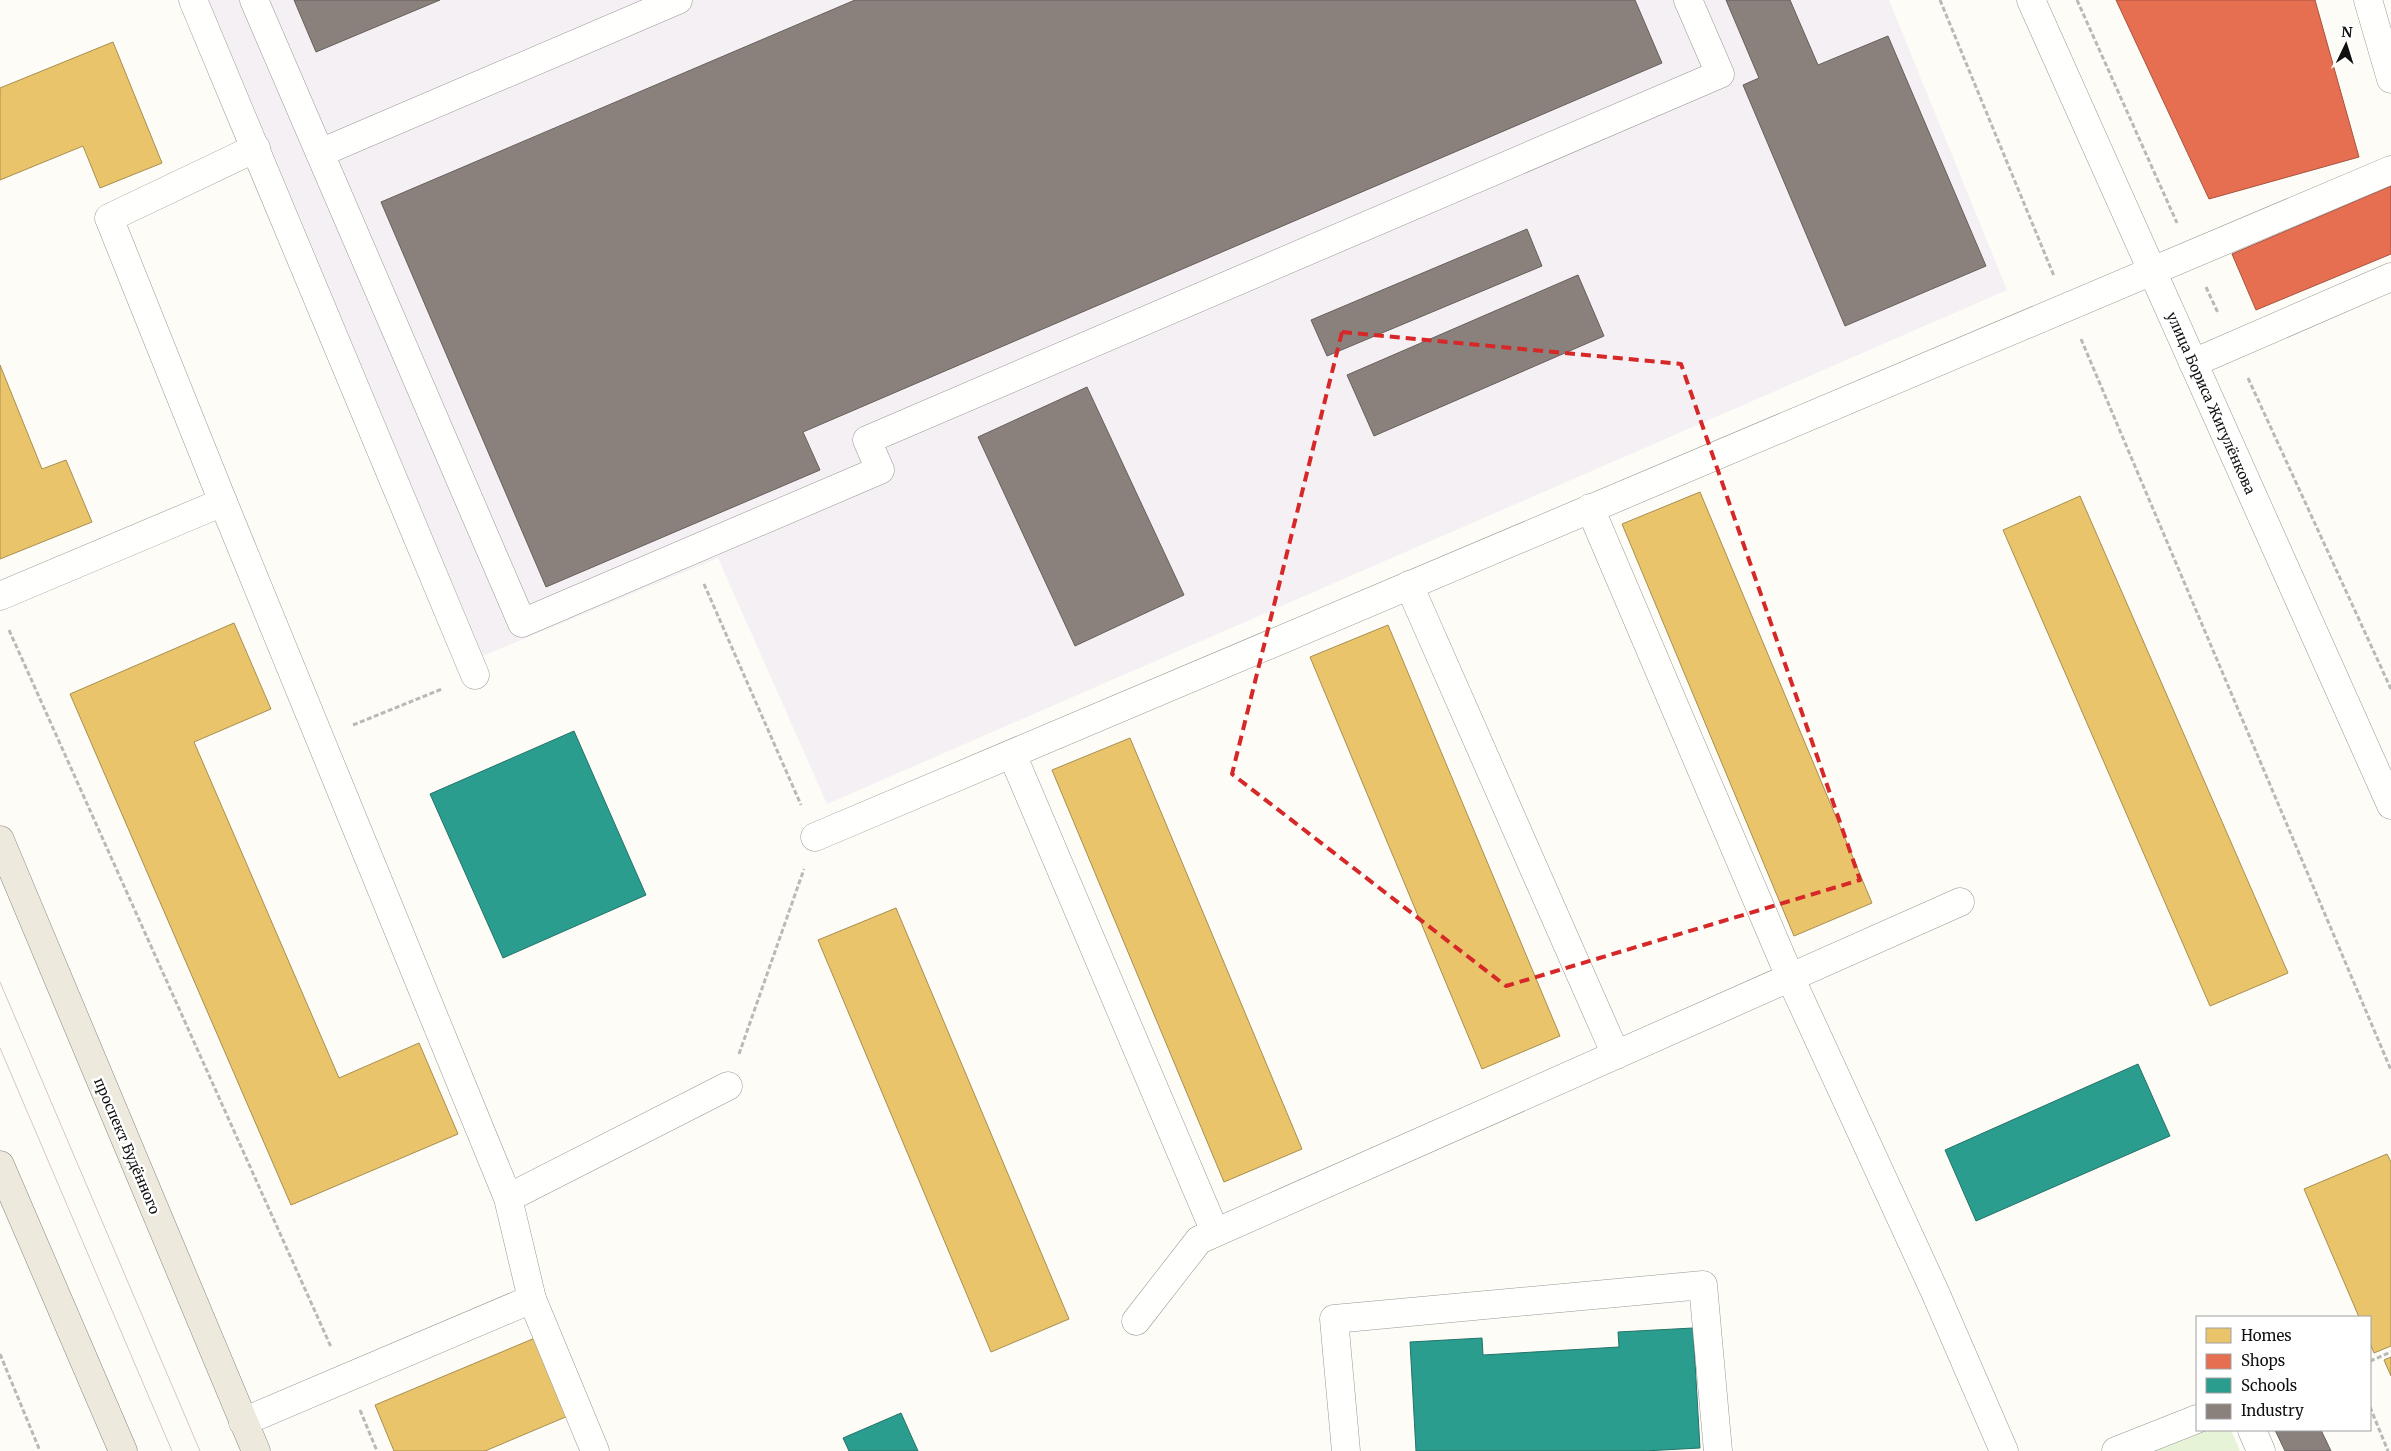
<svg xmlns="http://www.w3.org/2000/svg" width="2391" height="1451" viewBox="0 0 2391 1451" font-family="Merriweather,serif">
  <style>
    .industrial { fill: #f5f0f3 }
    .green { fill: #e7f3d7 }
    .homes { fill: #e9c46a; stroke: #a88e4f }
    .shops { fill: #e76f51; stroke: #a7533e }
    .schools { fill: #2a9d8f; stroke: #227369 }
    .industry { fill: #8a817c; stroke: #665f5c }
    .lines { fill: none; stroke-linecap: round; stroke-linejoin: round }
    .minor-casing { stroke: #979795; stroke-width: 29 }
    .major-casing { stroke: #858482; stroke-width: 29 }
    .path { stroke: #b9b9b8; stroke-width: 3; stroke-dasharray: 5 2.5; stroke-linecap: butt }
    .minor { stroke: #fffffe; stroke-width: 28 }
    .major { stroke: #ede9dc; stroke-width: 28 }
    .tram { stroke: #d9c6c7; stroke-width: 1 }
    .marked { fill: none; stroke: #d62828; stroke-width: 4; stroke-dasharray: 10 6; stroke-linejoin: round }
    .labels { text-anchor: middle; stroke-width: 5; stroke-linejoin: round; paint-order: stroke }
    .street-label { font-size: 14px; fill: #111; stroke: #fff }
  </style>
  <rect width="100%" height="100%" fill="#fdfcf7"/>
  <!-- industrial -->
  <polygon class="industrial" points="209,0 1889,0 2007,290 827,804 718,558 483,656"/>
  <!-- green -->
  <polygon class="green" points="2198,1430 2231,1430 2240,1451 2146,1451"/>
  <!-- homes -->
  <g class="homes">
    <polygon points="113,42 162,163 100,188 83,146 0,180 0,88"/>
    <polygon points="0,365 42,469 66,460 92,522 0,559"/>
    <polygon points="1700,492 1872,903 1794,936 1622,524"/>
    <polygon points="2080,496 2288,973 2210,1006 2003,530"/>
    <polygon points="234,623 271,709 194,742 339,1078 419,1043 458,1134 291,1205 70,694"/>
    <polygon points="1388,625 1560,1036 1482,1069 1310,657"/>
    <polygon points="1130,738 1302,1149 1224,1182 1052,770"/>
    <polygon points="896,908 1069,1319 991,1352 818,940"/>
    <polygon points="2387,1154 2391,1162 2391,1346 2374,1353 2370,1343 2370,1317 2359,1317 2304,1189"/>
    <polygon points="535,1338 568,1416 485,1451 394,1451 375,1405"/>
    <polygon points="2391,1357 2391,1376 2384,1360"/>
  </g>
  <!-- shops -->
  <g class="shops">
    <polygon points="2116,0 2315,0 2359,157 2209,199"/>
    <polygon points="2391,186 2391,254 2256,310 2232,254"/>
  </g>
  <!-- schools -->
  <g class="schools">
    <polygon points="574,731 646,895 503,958 430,794"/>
    <polygon points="2138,1064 2170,1136 1976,1221 1945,1150"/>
    <polygon points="1693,1328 1700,1448 1644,1451 1416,1451 1410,1342 1482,1338 1483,1355 1619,1347 1618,1332"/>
    <polygon points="901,1413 918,1451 849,1451 843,1438"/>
  </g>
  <!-- industry -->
  <g class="industry">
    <polygon points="294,0 440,0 316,52"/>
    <polygon points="855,0 1635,0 1662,63 803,432 820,470 546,587 381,202"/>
    <polygon points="1726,0 1790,0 1818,65 1888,36 1986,266 1845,326 1743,85 1759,78"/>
    <polygon points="1527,229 1542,266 1327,356 1311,320"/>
    <polygon points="1578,275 1604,336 1374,436 1347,375"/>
    <polygon points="1087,387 1184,595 1075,646 978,437"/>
    <polygon points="2275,1430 2321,1430 2331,1451 2285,1451"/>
  </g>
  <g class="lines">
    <!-- minor casing -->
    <g class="minor-casing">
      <g id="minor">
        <polyline points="193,0 475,675"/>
        <polyline points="254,0 522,623 880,470 867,440 1720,74 1688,0"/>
        <polyline points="2031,0 2391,805"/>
        <polyline points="2368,0 2391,79"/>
        <polyline points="256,148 109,218 223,502 508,1198 532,1299"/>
        <polyline points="320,153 678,0"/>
        <polyline points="2193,363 2391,277"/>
        <polyline points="1590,508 1790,977 1935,1292 2004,1451"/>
        <polyline points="1409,585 1616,1055"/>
        <polyline points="0,596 223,502"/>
        <polyline points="1012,754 1215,1232"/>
        <polyline points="815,837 2391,170"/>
        <polyline points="508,1198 728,1086"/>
        <polyline points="1136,1321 1199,1240 1960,902"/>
        <polyline points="243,1422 532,1299 595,1451"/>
        <polyline points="2252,1430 2261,1451"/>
        <polyline points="1346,1451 1334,1319 1703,1285 1718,1451"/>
        <polyline points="2116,1451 2197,1419"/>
      </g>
    </g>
    <!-- major casing -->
    <g class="major-casing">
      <g id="major">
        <polyline points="0,840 256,1451"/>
        <polyline points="0,1165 123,1451"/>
      </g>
    </g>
    <!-- path -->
    <g class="path">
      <polyline points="1940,0 2054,276"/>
      <polyline points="2077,0 2177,223"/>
      <polyline points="2206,287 2218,313"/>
      <polyline points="2081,339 2391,1070"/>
      <polyline points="2248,378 2391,689"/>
      <polyline points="704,584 801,805"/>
      <polyline points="9,630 331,1347"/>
      <polyline points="353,725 442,689"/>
      <polyline points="739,1054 804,869"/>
      <polyline points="0,1354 40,1451"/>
      <polyline points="2370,1361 2391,1352"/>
      <polyline points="2370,1407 2388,1451"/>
      <polyline points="360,1410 377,1451"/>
    </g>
    <!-- minor -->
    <use href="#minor" class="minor"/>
    <!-- major -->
    <use href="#major" class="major"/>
    <!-- tram -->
    <g class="tram">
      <polyline points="0,982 200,1451"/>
      <polyline points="0,1048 172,1451"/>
    </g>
  </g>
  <!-- marked area -->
  <path class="marked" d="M1342 332 1681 364 1860 880 1506 986 1232 774Z"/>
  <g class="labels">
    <!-- street labels -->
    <g class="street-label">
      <text transform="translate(2211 403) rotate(66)" y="5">улица Бориса Жигулёнкова</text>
      <text transform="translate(127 1146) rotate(67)" y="5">проспект Будённого</text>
    </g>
  </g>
  <!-- legend -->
  <rect x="2196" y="1316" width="175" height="115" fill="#ffffff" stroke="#a0a0a0"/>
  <rect x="2206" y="1328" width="25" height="15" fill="#e9c46a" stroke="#a0a0a0"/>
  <text x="2241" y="1341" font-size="15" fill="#111111">Homes</text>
  <rect x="2206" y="1354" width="25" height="15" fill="#e76f51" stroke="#a0a0a0"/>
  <text x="2241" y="1366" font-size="15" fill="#111111">Shops</text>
  <rect x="2206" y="1378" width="25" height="15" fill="#2a9d8f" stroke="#a0a0a0"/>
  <text x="2241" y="1391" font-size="15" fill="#111111">Schools</text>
  <rect x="2206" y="1404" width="25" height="15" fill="#8a817c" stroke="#a0a0a0"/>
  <text x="2241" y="1416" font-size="15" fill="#111111">Industry</text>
  <!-- north arrow -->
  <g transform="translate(2346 45) rotate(4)" stroke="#ffffff" stroke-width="4" paint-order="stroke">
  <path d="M0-4L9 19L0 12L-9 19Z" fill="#111111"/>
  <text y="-8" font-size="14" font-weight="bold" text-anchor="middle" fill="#111111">N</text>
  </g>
</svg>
